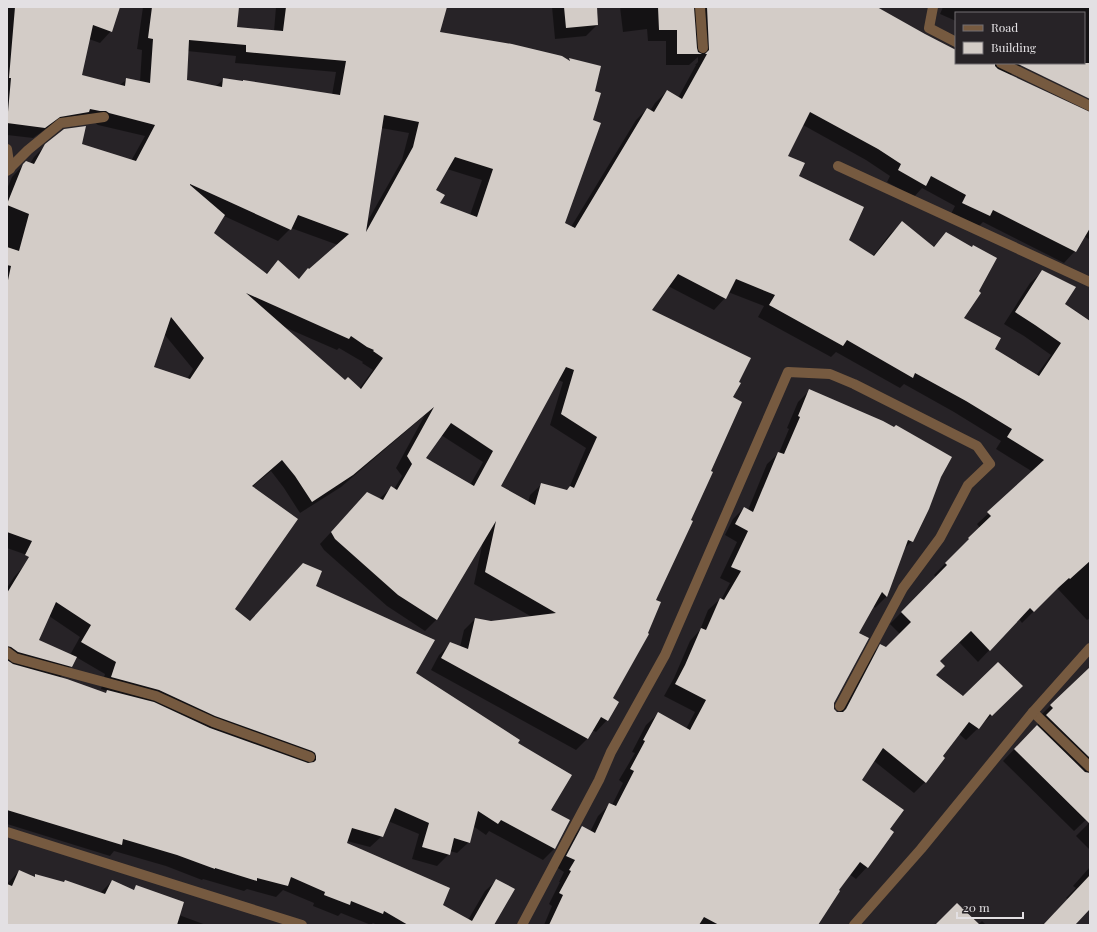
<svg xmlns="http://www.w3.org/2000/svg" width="1097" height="932" viewBox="0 0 1097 932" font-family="'Playfair Display',serif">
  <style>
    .shadow { fill: #0007; fill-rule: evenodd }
    .building { fill: #d3ccc7; fill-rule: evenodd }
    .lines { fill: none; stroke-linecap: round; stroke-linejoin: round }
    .minor { stroke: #765a40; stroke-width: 10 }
  </style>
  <rect width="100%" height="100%" fill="#272327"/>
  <!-- shadow -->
  <g class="shadow">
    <path d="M7 7H119L111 31 100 43 89 39 81 76 120 85 127 79 140 82 142 50 137 49 143 7H238L236 28 274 31 276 7H446L439 33 568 61 570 59 600 67 564 224 571 227 636 120 647 109 650 111 655 103 667 91 678 98 696 65H695L698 62V57L689 65H666V41H648L647 29 623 32 620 7H856L956 51V63H1084V13H956V21L940 14 943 7H1090V99L1021 65 1010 76 1090 119V240L1084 236 1075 251 1064 263 983 222 978 227 951 214 955 206 922 188 914 197 887 182 890 176 866 160 803 125 787 156 798 177 848 241 873 256 890 234 902 223 933 247 946 234 963 319 993 349 1036 376 1051 355 1024 336 1004 324 1030 283 1042 272 1064 304 1090 322V618L1087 620 1057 588 1022 623 1019 619 978 662 959 642 939 662 935 675 963 697 1021 686 966 740 959 734 925 782 914 793 874 761 861 781 888 829 893 833 867 867 856 879 849 874 811 925H544L552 906 549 904 560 882H559L564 872 556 867 571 839 582 827 590 832 598 816 610 804 612 805 623 783 619 780 635 753 632 752 646 725 658 714 686 729 695 712 664 696 674 678 690 641 700 630 708 610 720 599 721 600 730 583 720 578 737 542 725 535 733 519 744 508 748 510 767 464 779 453 789 429 787 428 798 402 810 390 940 477 912 541 904 549 886 597 875 608 873 606 858 634 833 703V710L837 713H839L869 657 880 646 886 649 900 634 890 624 936 577 934 575 980 528 977 524 1033 472 996 449 1001 441 954 412 904 384 900 388 836 352 831 357 758 317 764 306 728 292 725 298 714 310 668 286 650 310 732 397 710 471 655 600 611 698 607 720 596 732 592 730 587 739 576 750 431 670 439 655 451 643 460 647 464 630 475 619 491 622 532 617 474 584 483 541 437 619 425 631 387 606 324 550 320 544 367 493 379 499 391 488 394 489 402 476 396 468 425 415 341 487 300 513 284 488 271 471 252 487 233 609 249 622 303 564 315 586 414 674 517 743 550 810 569 821 554 849 543 860 489 831 486 835 473 826 469 842 457 853 450 851 449 854 437 866 412 859 419 834 388 821 382 836 370 847 347 841 346 843 441 905 468 920 485 891 497 880 493 925H377L373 923 371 925 341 913 338 916 313 906 314 903 283 890 276 897 247 889 244 891 203 879 202 880 166 866 114 851 110 856 7 824V672L12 665 7 662V588L14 577 25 565 75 572 7 548V189L12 177 26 162 30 164 34 157 46 145H81L131 161 145 136 98 125 94 122 47 128 33 138 7 135ZM693 13 695 18 696 32 694 33ZM187 51 236 56 235 63 336 72 332 95 224 79 216 86 186 81ZM381 128 409 133 402 160 366 224ZM447 169 482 180 470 215 439 204 435 191ZM224 216 278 241 291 228 338 245 309 271 308 270 298 280 278 262 266 274 213 233ZM282 326 337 350 339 348 356 358 363 362 362 363 373 370 359 389 345 381ZM164 334 193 369 187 379 153 367ZM558 380 563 382 550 425 586 448 569 488 566 491 542 484 530 495 528 503 500 487ZM441 435 483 462 470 485 425 459ZM49 616 80 637 70 655 38 641ZM76 657 105 674 101 689 108 691 105 694 60 678 71 666Z"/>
    <polygon points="552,7 596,7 597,25 586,36 555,39"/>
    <polygon points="1090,667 1090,816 1074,831 1003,761 1042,720 1039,717"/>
    <polygon points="1090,822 1090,850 1076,836"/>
    <polygon points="1090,867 1090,908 1074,925 1044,925 1068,899 1066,898 1076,888 1073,886"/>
    <polygon points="19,871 33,878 36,875 100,893 112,881 132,891 136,887 179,915 206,925 7,925 7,884"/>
    <polygon points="982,921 986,925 937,925 978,925"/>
  </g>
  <!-- building -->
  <g class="building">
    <path d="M15 7H120L112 32 93 25 82 75 125 86 126 78 150 83 153 39 148 38 152 7H239L237 27 283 31 286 7H447L440 32 512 44 562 56 570 61 569 58 601 66 595 91 601 93 593 120 601 123 565 223 575 228 647 108 654 112 667 90 682 99 707 54H705L709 50 707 7H877L925 34 956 50V63H995V66L998 69 1090 112V228L1076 252 993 210 990 216 962 203 966 195 931 176 926 186 898 170 901 164 878 149 810 112 788 156 805 163 799 176 864 207 849 240 874 256 902 221 934 247 946 232 972 247 973 245 997 258 979 291 981 293 964 318 1001 338 995 349 1039 376 1061 343 1035 325 1015 312 1042 270 1076 287 1065 304 1090 321V561L1070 579 1069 578 1058 588 1034 612 1030 608 990 651 971 631 940 661 945 666 936 675 963 696 998 662 1023 686 992 716 990 714 979 729 969 722 943 756 945 758 926 783 883 748 862 780 904 810 890 829 894 832 879 853 868 868 860 862 839 890 840 891 818 925H719L704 917 699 925H549L563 895 559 893 571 871 569 870 575 860 566 856 582 826 595 833 609 803 616 806 634 771 630 769 645 741 643 740 658 712 690 730 706 700 675 684 685 665 701 628 706 630 720 598 724 600 741 571 731 567 748 531 735 524 744 507 753 512 778 452 784 454 800 417 798 416 809 389 883 421 894 427 896 425 952 457 941 477 929 509 913 542 908 540 887 597 882 592 859 633 869 638 834 703V709L837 712H843L846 709 880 644 886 647 911 622 901 612 947 565 945 563 969 539 968 538 991 516 987 512 1044 460 1007 437 1012 429 966 401 915 373 913 378 847 340 843 346 769 305 775 295 736 279 726 299 678 274 652 310 751 358 739 382 741 383 733 397 742 402 711 471 713 472 691 520 693 521 656 600 661 602 648 633 649 634 613 698 619 702 608 721 601 717 588 739 441 658 450 642 468 649 475 618 491 621 556 613 485 572 496 521 437 620 398 595 335 539 331 532 367 492 383 500 391 486 397 490 412 464 407 456 434 407 353 475 312 502 295 476 282 460 252 486 298 519 235 609 250 621 303 563 322 571 316 586 435 640 416 673 520 740 518 743 572 775 551 810 570 820 555 849 501 820 498 824 478 811 470 843 454 838 450 855 422 847 429 823 395 808 383 837 352 828 347 843 450 888 443 905 472 921 496 879 515 889 494 925H408L384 911 383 914 351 901 350 905 324 895 325 892 291 877 288 886 257 878V881L215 868V869L177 855 123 839 122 845 7 810V660L13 664 67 679 106 693 107 690 154 702 210 728 308 763 314 762 316 760V756L315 753 312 751 215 716 159 690 111 677 116 662 81 642 91 625 56 602 39 640 77 657 72 667 18 652 11 647 7 646V593L29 557 25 555 32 541 7 532V285L11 266 7 265V247L19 251 29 214 7 205V204L23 164 26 161 34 164 45 144 64 129 86 126 82 144 136 161 155 125 109 113 106 111H100L90 109 89 112 60 117 45 128 7 123 11 78H9ZM189 40 246 45V52L346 61 340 95 243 80V81L223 78 222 87 187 80ZM384 115 419 122 413 147 366 232ZM455 157 493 169 477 217 440 203 445 195 436 190ZM190 184 291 230 298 215 349 234 309 269 308 268 299 279 278 260 267 274 214 233 225 215 190 185ZM246 293 349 339 351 336 367 347 374 350 373 351 383 358 361 389 348 377 345 380ZM171 317 204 358 190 379 154 367ZM566 367 574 370 561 414 597 437 574 488 570 486 567 490 541 483 535 505 501 486ZM451 423 493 451 474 486 426 458Z"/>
    <polygon points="564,7 597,7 598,25 566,28"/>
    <polygon points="658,7 694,7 697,48 698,52 702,54 677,54 677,30 659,30"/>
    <polygon points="1016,63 1090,63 1090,99"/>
    <polygon points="1090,667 1090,758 1046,715 1053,708 1050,705"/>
    <polygon points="1037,725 1085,772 1090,773 1090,824 1014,749"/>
    <polygon points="19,870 35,877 35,874 64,882 65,880 105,894 112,880 134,890 136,885 184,902 177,925 7,925 7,884 12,886"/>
    <polygon points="1090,875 1090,909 1075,925 1043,925"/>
    <polygon points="957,903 980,925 935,925"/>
  </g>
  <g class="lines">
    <!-- minor -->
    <g class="minor">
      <polyline points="700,7 703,48"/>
      <polyline points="933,7 929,28 956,42"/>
      <polyline points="1001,63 1090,106"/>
      <polyline points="7,149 10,169"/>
      <polyline points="838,166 1090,282"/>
      <polyline points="7,171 28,150 61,123 104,117"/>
      <polyline points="7,652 15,658 156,696 213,722 310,757"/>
      <polyline points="1033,712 1090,767"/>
      <polyline points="7,832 302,925"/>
      <polyline points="522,925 599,780 611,752 665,655 788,372 830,374 854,384 977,446 990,464 968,485 940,538 903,588 840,706"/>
      <polyline points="854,925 921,849 1033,712 1090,648"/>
    </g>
  </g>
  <!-- border -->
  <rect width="1097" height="932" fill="none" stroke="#e3e0e3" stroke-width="16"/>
  <!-- legend -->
  <rect x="955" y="12" width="130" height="52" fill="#272327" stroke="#726f72"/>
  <rect x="963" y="25" width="20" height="6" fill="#765a40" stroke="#726f72"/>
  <text x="991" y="32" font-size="12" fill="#e3e0e3">Road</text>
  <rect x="963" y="42" width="20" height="12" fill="#d3ccc7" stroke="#726f72"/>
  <text x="991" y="52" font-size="12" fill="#e3e0e3">Building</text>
  <!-- scale -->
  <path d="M957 912v6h66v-6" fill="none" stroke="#e3e0e3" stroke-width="2"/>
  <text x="963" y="912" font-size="12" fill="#e3e0e3" stroke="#272327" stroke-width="3" paint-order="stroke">20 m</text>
</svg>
